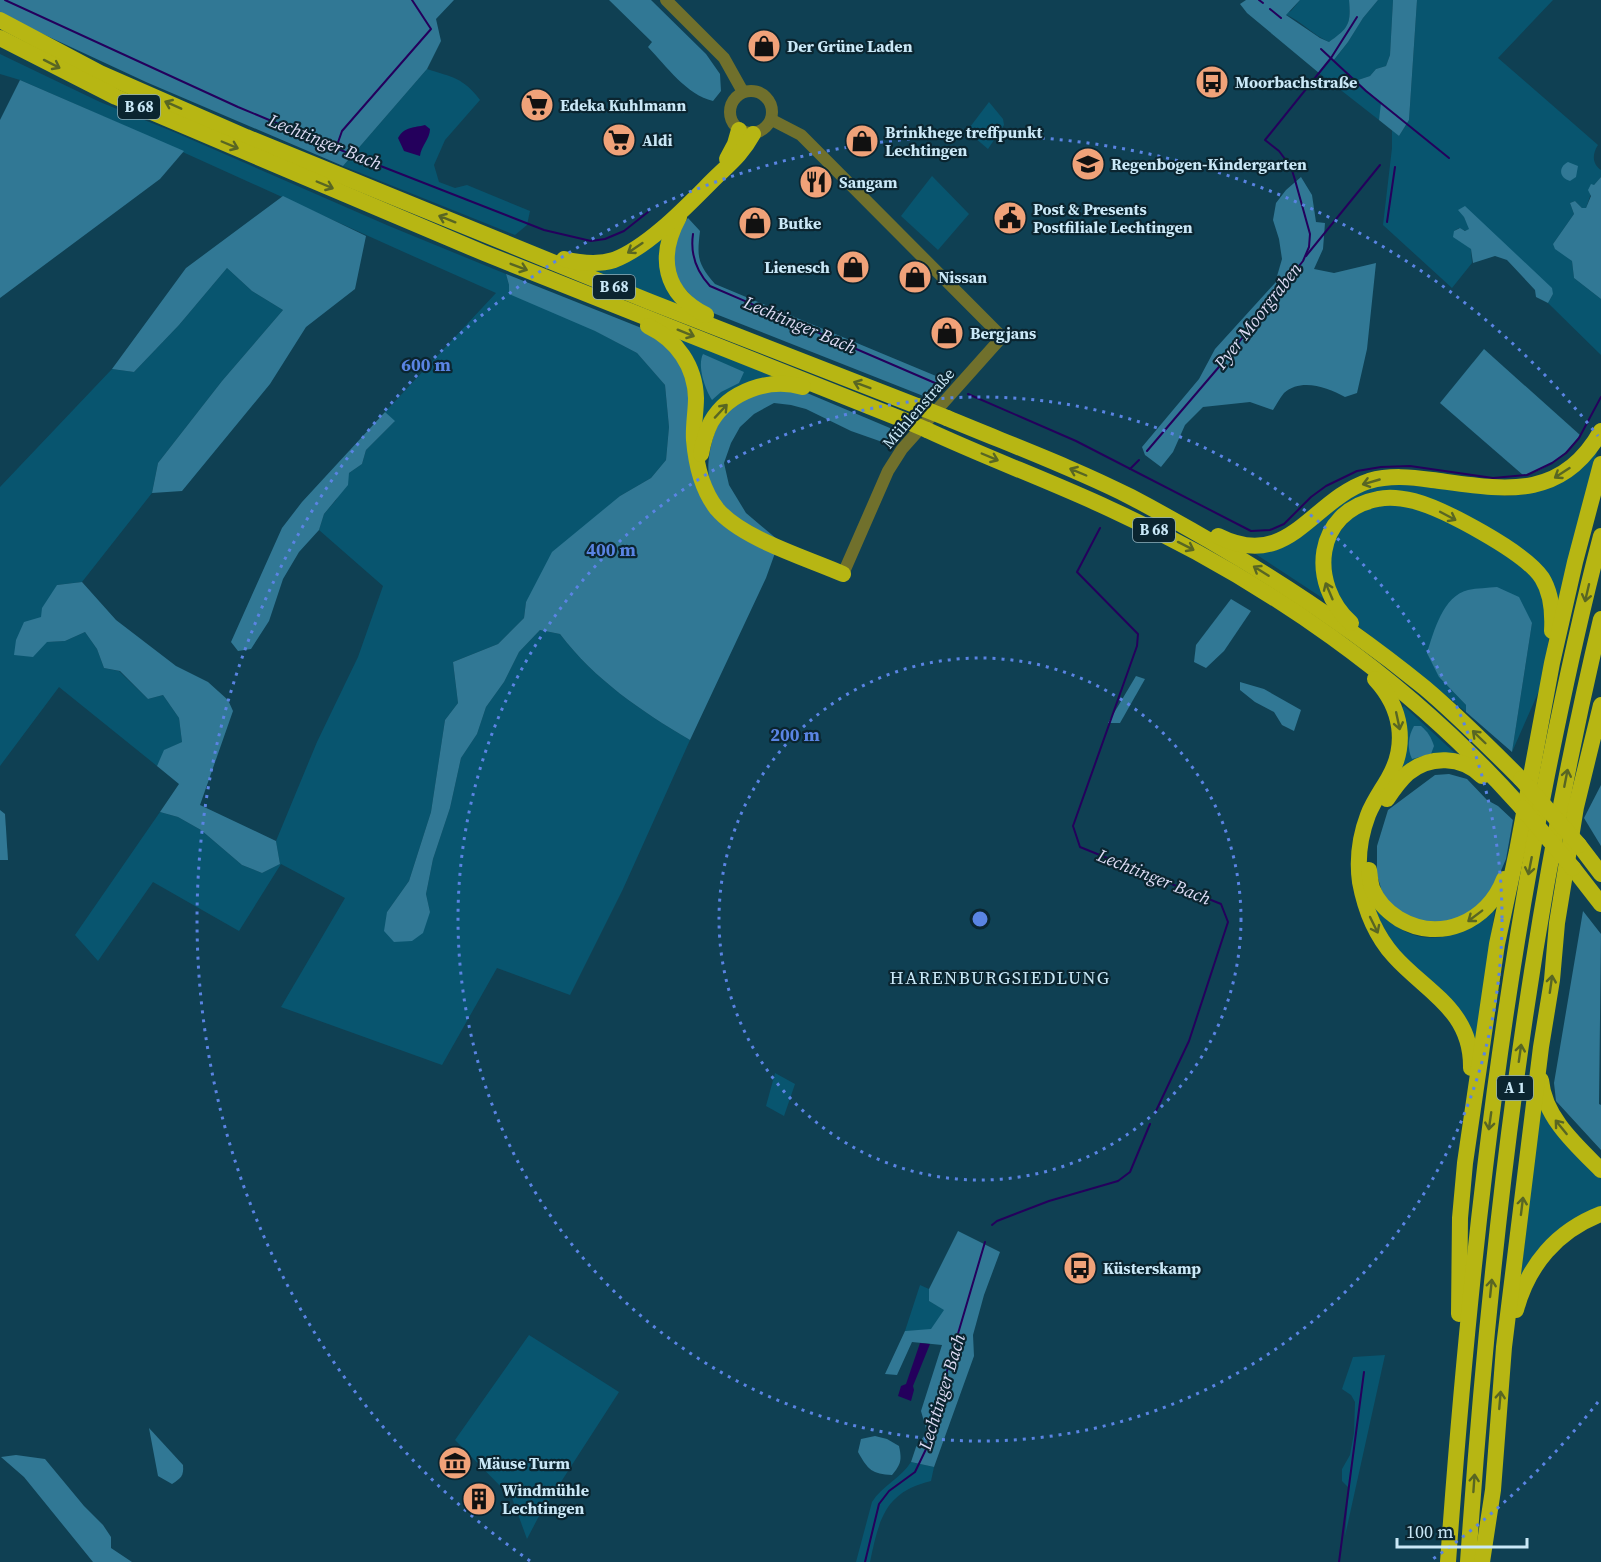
<svg xmlns="http://www.w3.org/2000/svg" width="1601" height="1562" viewBox="0 0 1601 1562" font-family="'Source Serif 4',serif">
  <style>
    .green { fill: #08556f }
    .forest { fill: #317895 }
    .water { fill: #24005c }
    .lines { fill: none; stroke-linecap: round; stroke-linejoin: round }
    .stream { stroke: #24005c; stroke-width: 2 }
    .minor { stroke: #70702c; stroke-width: 12 }
    .highway { stroke: #b7b613; stroke-width: 16 }
    .highway-bridge { stroke: #b7b613; stroke-width: 16 }
    .oneway { stroke: #586623 }
    .ring { fill: none; stroke: #5a84e3; stroke-width: 3; stroke-dasharray: 3 6 }
    .labels { text-anchor: middle; stroke-width: 4.5; stroke-linejoin: round; paint-order: stroke }
    .shield { fill: #0b2530; stroke: #91aebb; stroke-width: 1.5 }
    .shield-label { font-size: 15px; font-weight: bold; fill: #cae8f7 }
    .poi-label { font-size: 16px; font-weight: bold; fill: #cae8f7; stroke: #0b2530; text-anchor: start }
    .street-label { font-size: 16px; fill: #cae8f7; stroke: #0b2530 }
    .water-label { font-size: 18px; font-style: italic; fill: #dedcf5; stroke: #0b2530 }
    .neighbourhood-label { font-size: 18px; letter-spacing: 1.5px; fill: #cae8f7; stroke: #0b2530 }
    .centre { fill: #5a84e3; stroke: #0b2530; stroke-width: 3 }
    .ring-label { font-size: 18px; text-anchor: middle; font-weight: bold; fill: #5a84e3; stroke: #0b2530; stroke-width: 4.5; stroke-linejoin: round; paint-order: stroke }
  </style>
  <rect width="100%" height="100%" fill="#0f4053"/>
  <!-- green -->
  <g class="green">
    <path d="M1300 0H1349C1351 24 1349 28 1329 42 1313 35 1301 21 1285 14L1291 11Z"/>
    <polygon points="1378,0 1393,0 1390,55 1386,66 1376,69 1370,76 1356,81 1382,105 1379,120 1319,73 1331,58 1334,60 1348,42 1363,18"/>
    <path d="M1417 0H1553L1498 58 1598 145C1592 154 1592 164 1601 170V177L1594 185 1586 208H1582L1575 201 1570 203 1574 214 1553 244 1572 261 1574 278 1601 299V355L1548 303 1553 294 1464 217 1470 229 1466 231 1459 228 1454 231 1471 249 1472 263 1452 288 1383 225 1392 148V130L1399 136 1409 120Z"/>
    <path d="M0 54 100 102 174 132 389 226 506 274 509 285 637 353 665 385 669 427 666 460 651 478 620 496 526 602 524 618 498 644 453 662 458 703 445 720 431 812 409 881 387 912H430L426 894 433 859 450 808 461 758 477 734 486 707 504 682 519 652 540 630 560 634C595 680 641 711 690 740L623 889 570 995 497 968 442 1065 281 1007 345 898 281 864 239 931 153 882 98 961 75 935 160 812 178 817 201 830 242 865 262 873 280 864 276 841 317 742 358 657 383 586 319 530 324 514 336 500 349 473 362 464 366 450 394 422 385 412 496 293C337 223 179 149 20 80L0 74Z"/>
    <path d="M427 69C452 77 464 78 480 100L445 140 434 165 439 182 455 188 467 185 530 211 527 225 515 235 343 166Z"/>
    <polygon points="989,102 1003,119 1004,125 988,149 967,131"/>
    <polygon points="932,176 969,214 938,250 901,216"/>
    <polygon points="664,233 681,307 590,272"/>
    <polygon points="227,268 252,291 283,310 222,381 158,463 152,493 82,582 57,585 47,642 65,641 85,632 97,649 104,668 119,671 148,699 163,695 179,718 182,742 165,750 157,766 59,687 0,766 0,487 112,369 134,372 179,325"/>
    <polygon points="671,335 779,378 701,430"/>
    <polygon points="1599,444 1558,608 1541,569 1388,493 1332,523 1327,601 1251,551 1345,498 1380,485 1407,485 1507,496 1525,494"/>
    <polygon points="1394,503 1415,508 1466,531 1521,562 1538,578 1550,630 1542,684 1512,752 1532,623 1439,677 1466,705 1466,712 1349,619 1326,580 1335,537 1357,512"/>
    <polygon points="1404,706 1457,755 1397,772 1401,708"/>
    <path d="M1369 894C1376 903 1383 915 1393 923 1424 951 1469 935 1495 909L1475 1051 1409 962 1386 935Z"/>
    <polygon points="775,1073 795,1084 784,1116 766,1106"/>
    <polygon points="1540,1101 1601,1175 1601,1211 1520,1283"/>
    <polygon points="920,1285 929,1289 929,1301 945,1310 931,1330 905,1331"/>
    <polygon points="529,1335 619,1392 539,1516 527,1539 512,1498 455,1440"/>
    <polygon points="1385,1355 1345,1536 1349,1488 1342,1481 1342,1469 1350,1455 1354,1433 1355,1402 1351,1395 1342,1389 1353,1357"/>
    <path d="M911 1462 934 1467 931 1481C885 1492 879 1519 870 1562H856L872 1502C882 1486 901 1478 911 1462Z"/>
  </g>
  <!-- forest -->
  <g class="forest">
    <polygon points="0,0 454,0 436,19 441,41 427,69 343,166 146,82 17,22 0,14"/>
    <path d="M609 0H651L706 54 720 74 721 91 713 101C687 95 666 66 648 47L652 42Z"/>
    <path d="M1246 0H1300L1286 15 1320 38 1329 42C1349 28 1351 24 1349 0H1378L1363 18 1348 42 1333 61 1331 59 1319 73 1247 13 1240 4Z"/>
    <polygon points="1393,0 1417,0 1409,120 1399,136 1379,120 1381,103 1355,81 1370,76 1376,69 1386,66 1390,55"/>
    <polygon points="20,80 184,151 160,179 0,298 0,120"/>
    <path d="M1568 162 1578 166 1576 177 1570 181C1559 178 1558 167 1568 162Z"/>
    <path d="M1301 177 1312 195 1316 222 1325 223 1323 249 1314 269 1334 273 1376 263 1367 349 1357 393 1345 397C1327 387 1301 378 1284 393 1280 398 1276 405 1273 410L1250 402 1203 407 1185 425 1173 452 1161 467 1145 455 1142 447 1199 379 1215 349 1275 283 1282 259 1279 239 1273 220 1276 203 1286 190Z"/>
    <polygon points="1601,177 1601,299 1574,278 1572,261 1555,249 1553,244 1574,214 1570,203 1575,201 1582,208 1586,208 1591,196 1588,190 1591,184 1594,185"/>
    <polygon points="283,196 366,236 355,289 306,327 270,384 182,491 152,493 158,463 222,381 283,310 252,291 227,268 179,325 134,372 112,369 186,268"/>
    <polygon points="1465,206 1552,288 1553,294 1548,303 1536,297 1535,290 1507,260 1495,256 1473,263 1471,249 1453,237 1454,231 1460,228 1465,231 1469,229 1464,217 1458,210"/>
    <path d="M688 218 700 231C697 257 697 263 715 284L948 381 931 399 703 309 675 278 672 256 678 231Z"/>
    <path d="M506 274 644 329 671 349 686 372 696 486 775 553 766 578 690 740C641 711 595 680 560 634L540 630 519 652 504 682 486 707 477 734 461 758 450 808 433 859 426 894 430 912 423 933 412 941 394 942 384 931 387 912 409 881 431 812 445 720 458 703 453 662 498 644 524 618 526 602 552 552 620 496 651 478 666 460 669 427 665 385 637 353 595 331 509 294V285Z"/>
    <path d="M1484 349 1580 435C1567 454 1546 471 1523 475L1440 403Z"/>
    <path d="M703 354 744 372 739 383 721 392 712 400C705 389 697 366 703 354Z"/>
    <path d="M777 390 807 393 897 431 896 436 888 444 851 431 806 409 791 405 774 403 754 414 740 427 731 443 724 463 729 485 746 513 778 540C761 531 739 523 726 509 718 501 710 488 709 477 706 459 714 425 726 411 739 397 759 394 777 390Z"/>
    <polygon points="385,412 395,421 366,450 362,464 349,473 348,485 324,514 319,530 299,552 283,579 269,621 251,649 238,651 231,642 282,528 302,502"/>
    <polygon points="82,582 116,620 176,666 208,682 228,700 233,711 200,805 276,841 280,864 262,873 242,865 201,830 178,817 160,812 179,784 157,766 164,750 182,742 179,718 163,695 148,699 120,671 104,668 97,649 85,632 65,641 47,642 33,657 14,655 16,640 24,622 41,617 42,608 57,585"/>
    <path d="M1497 587 1519 597 1532 623 1512 752 1466 712V705L1439 677 1427 653C1434 631 1443 596 1468 590 1477 588 1488 588 1497 587Z"/>
    <polygon points="1231,599 1251,611 1224,651 1206,668 1194,662 1196,645"/>
    <polygon points="1136,676 1145,679 1120,723 1108,723"/>
    <polygon points="1240,682 1264,689 1301,710 1294,731 1282,725 1274,712 1255,702 1240,690"/>
    <path d="M1414 726H1421C1428 732 1431 737 1434 746L1431 754 1412 759C1407 749 1408 736 1414 726Z"/>
    <polygon points="1449,774 1467,779 1487,800 1498,806 1513,820 1506,859 1490,896 1470,914 1449,924 1420,923 1400,914 1384,898 1377,875 1377,846 1388,810 1435,775"/>
    <polygon points="1601,785 1601,846 1584,818"/>
    <polygon points="0,810 5,814 8,860 0,860"/>
    <polygon points="1583,911 1601,934 1599,1104 1601,1105 1601,1150 1556,1101 1554,1083"/>
    <polygon points="958,1231 1000,1252 984,1295 973,1335 974,1356 934,1467 911,1462 916,1447 927,1432 921,1411 942,1345 912,1342 897,1375 885,1374 905,1331 931,1329 944,1310 929,1301 929,1289"/>
    <path d="M149 1428 183 1465C184 1476 181 1478 172 1484L158 1476Z"/>
    <path d="M875 1436 887 1439 899 1446C902 1460 901 1464 892 1475 872 1474 868 1470 858 1452L861 1439Z"/>
    <polygon points="16,1455 45,1459 84,1506 103,1525 111,1537 111,1548 132,1562 93,1562 24,1477 1,1457"/>
  </g>
  <!-- water -->
  <g class="water">
    <path d="M425 125 430 129C430 139 421 146 420 156L404 151 398 138C405 126 414 128 425 125Z"/>
    <polygon points="920,1343 930,1344 913,1386 914,1390 911,1401 898,1396 901,1386 906,1384"/>
  </g>
  <g class="lines">
    <!-- stream -->
    <g class="stream">
      <polyline points="5,0 238,107 355,156 544,230 591,241 605,239 624,231 648,212"/>
      <polyline points="1259,0 1263,3"/>
      <polyline points="1270,9 1281,18"/>
      <polyline points="1321,49 1366,91 1449,158"/>
      <polyline points="336,148 342,131 431,29 412,0"/>
      <polyline points="1387,222 1395,167"/>
      <path d="M693 234C690 255 696 271 710 286L942 386"/>
      <polyline points="1306,256 1380,165"/>
      <polyline points="968,394 1076,441 1251,531 1270,530 1284,524 1311,497 1326,486 1357,471 1381,467 1410,466 1493,478 1527,475 1552,463 1566,453 1579,438 1601,397"/>
      <polyline points="1147,451 1224,361 1303,261 1309,247 1310,234 1295,180 1291,167 1279,151 1265,140 1331,58 1357,17"/>
      <polyline points="1130,469 1139,460"/>
      <polyline points="1100,528 1077,572 1138,634 1137,646 1073,826 1080,847 1221,904 1228,922 1189,1041 1155,1113"/>
      <polyline points="992,1225 997,1221 1049,1201 1118,1181 1130,1172 1150,1124"/>
      <polyline points="865,1562 879,1504 889,1491 915,1472 928,1445 947,1371 985,1242"/>
      <polyline points="1339,1562 1364,1372"/>
    </g>
    <!-- minor -->
    <g class="minor">
      <polyline points="666,0 724,58 743,92"/>
      <circle cx="751" cy="112" r="21"/>
      <polyline points="772,120 801,135 1002,337 902,449 888,471 843,574"/>
    </g>
    <!-- highway -->
    <g class="highway">
      <polyline points="0,20 100,73 246,137 648,301 917,406"/>
      <polyline points="0,38 116,97 484,253 906,421"/>
      <polyline points="727,159 735,144 739,130"/>
      <path d="M679 217C657 257 664 294 706 315"/>
      <path d="M564 259C580 263 598 265 614 260 648 247 686 207 711 182 728 165 741 156 753 134"/>
      <path d="M648 326C677 340 695 366 696 398 696 412 693 426 694 440 696 464 702 490 717 509 742 539 807 558 843 574"/>
      <path d="M947 418C1009 444 1072 467 1131 497 1235 552 1334 614 1425 688 1458 716 1490 748 1521 779"/>
      <path d="M927 430C987 458 1050 481 1110 509 1266 580 1408 680 1522 808"/>
      <path d="M701 454C703 443 706 432 711 422 729 391 770 377 803 387"/>
      <path d="M1218 536C1289 572 1311 500 1369 481 1390 475 1411 477 1432 480 1501 489 1561 503 1601 431"/>
      <path d="M1351 623C1308 584 1314 511 1378 499 1390 496 1402 498 1414 501 1444 509 1525 552 1542 578 1552 594 1553 613 1552 631"/>
      <path d="M1375 679C1402 708 1408 745 1388 779 1381 791 1373 802 1368 815 1360 836 1357 860 1360 882 1365 909 1375 935 1394 956 1426 992 1472 1010 1471 1068"/>
      <path d="M1387 799C1393 790 1399 781 1408 773 1430 755 1462 756 1482 776"/>
      <polyline points="1579,845 1601,874"/>
      <polyline points="1573,868 1601,904"/>
      <path d="M1369 870C1370 876 1370 882 1372 888 1377 901 1388 912 1399 919 1440 943 1488 922 1504 879"/>
      <path d="M1541 1080C1544 1117 1576 1145 1601 1170"/>
      <path d="M1516 1310C1528 1265 1557 1231 1601 1214"/>
      <polyline points="1459,1314 1460,1218 1465,1163 1497,944 1517,851 1552,663 1575,562 1601,464"/>
      <path d="M1448 1562C1467 1298 1495 1035 1547 775 1563 695 1580 615 1601 536"/>
      <path d="M1468 1562C1490 1245 1527 929 1601 619"/>
      <polyline points="1482,1562 1493,1490 1504,1347 1541,1047 1552,980 1557,923 1576,807 1601,705"/>
    </g>
    <!-- highway-bridge -->
    <g class="highway-bridge">
      <polyline points="917,406 947,418"/>
      <polyline points="906,421 927,430"/>
      <polyline points="1521,779 1579,845"/>
      <polyline points="1522,808 1573,868"/>
    </g>
  </g>
  <!-- one-way arrows -->
  <defs><path id="oneway-shaft" d="M-6 0H5M1.5-3L5.5 0L1.5 3" fill="none" stroke-width="1.6" stroke-linecap="round" stroke-linejoin="round" transform="scale(1.5)"/></defs>
  <g class="oneway">
    <use href="#oneway-shaft" transform="translate(52 64) rotate(27)"/>
    <use href="#oneway-shaft" transform="translate(173 105) rotate(-156)"/>
    <use href="#oneway-shaft" transform="translate(230 145) rotate(23)"/>
    <use href="#oneway-shaft" transform="translate(325 185) rotate(23)"/>
    <use href="#oneway-shaft" transform="translate(447 219) rotate(-158)"/>
    <use href="#oneway-shaft" transform="translate(635 248) rotate(146)"/>
    <use href="#oneway-shaft" transform="translate(519 267) rotate(21)"/>
    <use href="#oneway-shaft" transform="translate(686 333) rotate(22)"/>
    <use href="#oneway-shaft" transform="translate(862 385) rotate(-159)"/>
    <use href="#oneway-shaft" transform="translate(721 411) rotate(-47)"/>
    <use href="#oneway-shaft" transform="translate(990 457) rotate(23)"/>
    <use href="#oneway-shaft" transform="translate(1078 472) rotate(-157)"/>
    <use href="#oneway-shaft" transform="translate(1562 473) rotate(147)"/>
    <use href="#oneway-shaft" transform="translate(1371 482) rotate(164)"/>
    <use href="#oneway-shaft" transform="translate(1448 516) rotate(28)"/>
    <use href="#oneway-shaft" transform="translate(1186 546) rotate(27)"/>
    <use href="#oneway-shaft" transform="translate(1261 571) rotate(-148)"/>
    <use href="#oneway-shaft" transform="translate(1329 591) rotate(-113)"/>
    <use href="#oneway-shaft" transform="translate(1587 593) rotate(103)"/>
    <use href="#oneway-shaft" transform="translate(1398 721) rotate(78)"/>
    <use href="#oneway-shaft" transform="translate(1479 737) rotate(-136)"/>
    <use href="#oneway-shaft" transform="translate(1566 778) rotate(-79)"/>
    <use href="#oneway-shaft" transform="translate(1530 866) rotate(101)"/>
    <use href="#oneway-shaft" transform="translate(1475 916) rotate(143)"/>
    <use href="#oneway-shaft" transform="translate(1374 925) rotate(64)"/>
    <use href="#oneway-shaft" transform="translate(1551 984) rotate(-82)"/>
    <use href="#oneway-shaft" transform="translate(1520 1053) rotate(-82)"/>
    <use href="#oneway-shaft" transform="translate(1490 1121) rotate(98)"/>
    <use href="#oneway-shaft" transform="translate(1561 1127) rotate(-129)"/>
    <use href="#oneway-shaft" transform="translate(1522 1206) rotate(-83)"/>
    <use href="#oneway-shaft" transform="translate(1491 1288) rotate(-84)"/>
    <use href="#oneway-shaft" transform="translate(1500 1400) rotate(-85)"/>
    <use href="#oneway-shaft" transform="translate(1474 1483) rotate(-86)"/>
  </g>
  <!-- distance rings -->
  <g class="ring">
    <circle cx="980" cy="919" r="261"/>
    <circle cx="980" cy="919" r="522"/>
    <path d="M1598 1402A784 784 0 0 1 1430 1561M530 1561A784 784 0 1 1 1598 436"/>
  </g>
  <!-- icons -->
  <defs>
    <g id="shop-disc" transform="scale(1.725)"><circle r="9.5" fill="#f0a279" stroke="#0b2530"/><path d="M-5-2.5h2.3a2.7 3.5 0 0 1 5.4 0H5L5.5 6h-11ZM-1.5-2.5h3a1.5 2.3 0 0 0-3 0Z" fill="#111"/></g>
    <g id="bus-disc" transform="scale(1.725)"><circle r="9.5" fill="#f0a279" stroke="#0b2530"/><path d="M-5-6H5V4H4V6H2V4H-2V6H-4V4H-5ZM-3.5-4V0h7V-4ZM-3.5 1.2v1.5H-2V1.2ZM2 1.2v1.5H3.5V1.2Z" fill="#111"/></g>
    <g id="supermarket-disc" transform="scale(1.725)"><circle r="9.5" fill="#f0a279" stroke="#0b2530"/><path d="M-6-5.5h2.5l.6 2H6L4.5 2H-2.5L-4.4-4H-6ZM-1.5 3.2a1.3 1.3 0 1 0 .1 0ZM3 3.2a1.3 1.3 0 1 0 .1 0Z" fill="#111"/></g>
    <g id="school-disc" transform="scale(1.725)"><circle r="9.5" fill="#f0a279" stroke="#0b2530"/><path d="M0-5L7-2L0 1L-7-2ZM-4 1L0 2.5L4 1V4Q0 6-4 4Z" fill="#111"/></g>
    <g id="restaurant-disc" transform="scale(1.725)"><circle r="9.5" fill="#f0a279" stroke="#0b2530"/><path d="M-5-6h1v4h1v-4h1v4h1v-4h1v5L-1.5 .5V6h-2V.5L-5-1ZM5-6V6H3V1.5H1.5Q1.5-4 5-6Z" fill="#111"/></g>
    <g id="civic-disc" transform="scale(1.725)"><circle r="9.5" fill="#f0a279" stroke="#0b2530"/><path d="M-.6-6.5H3V-4.5H.6V-3L4-1V1h2V6H-6V1h2V-1L-.6-3ZM-1.2 2.5V6h2.4V2.5Z" fill="#111"/></g>
    <g id="museum-disc" transform="scale(1.725)"><circle r="9.5" fill="#f0a279" stroke="#0b2530"/><path d="M0-6L6-3V-2H-6V-3ZM-5-1h2V3h-2ZM-1-1h2V3h-2ZM3-1h2V3H3ZM-6 4H6V6H-6Z" fill="#111"/></g>
    <g id="building-disc" transform="scale(1.725)"><circle r="9.5" fill="#f0a279" stroke="#0b2530"/><path d="M-4-6H4V6H1V3H-1V6H-4ZM-2.5-4.3h1.7v1.8h-1.7ZM.8-4.3h1.7v1.8H.8ZM-2.5-1h1.7V.8h-1.7ZM.8-1h1.7V.8H.8Z" fill="#111"/></g>
  </defs>
  <g fill-rule="evenodd">
    <use href="#shop-disc" x="764" y="46"/>
    <use href="#bus-disc" x="1212" y="82"/>
    <use href="#supermarket-disc" x="537" y="105"/>
    <use href="#supermarket-disc" x="619" y="140"/>
    <use href="#shop-disc" x="862" y="141"/>
    <use href="#school-disc" x="1088" y="164"/>
    <use href="#restaurant-disc" x="816" y="182"/>
    <use href="#civic-disc" x="1010" y="218"/>
    <use href="#shop-disc" x="755" y="223"/>
    <use href="#shop-disc" x="853" y="267"/>
    <use href="#shop-disc" x="915" y="277"/>
    <use href="#shop-disc" x="947" y="333"/>
    <use href="#bus-disc" x="1080" y="1268"/>
    <use href="#museum-disc" x="455" y="1463"/>
    <use href="#building-disc" x="479" y="1499"/>
  </g>
  <g class="labels">
    <!-- shield labels -->
    <g class="shield">
      <rect x="118" y="95" width="42" height="24" rx="4.5"/>
      <rect x="593" y="275" width="42" height="24" rx="4.5"/>
      <rect x="1133" y="518" width="42" height="24" rx="4.5"/>
      <rect x="1497" y="1076" width="36" height="24" rx="4.5"/>
    </g>
    <g class="shield-label">
      <text x="139" y="112">B 68</text>
      <text x="614" y="292">B 68</text>
      <text x="1154" y="535">B 68</text>
      <text x="1515" y="1093">A 1</text>
    </g>
    <!-- poi labels -->
    <g class="poi-label">
      <text x="787" y="52">Der Grüne Laden</text>
      <text x="1235" y="88">Moorbachstraße</text>
      <text x="560" y="111">Edeka Kuhlmann</text>
      <text x="885" y="138">Brinkhege treffpunkt<tspan x="885" dy="18">Lechtingen</tspan></text>
      <text x="642" y="146">Aldi</text>
      <text x="1111" y="170">Regenbogen-Kindergarten</text>
      <text x="839" y="188">Sangam</text>
      <text x="1033" y="215">Post &amp; Presents<tspan x="1033" dy="18">Postfiliale Lechtingen</tspan></text>
      <text x="778" y="229">Butke</text>
      <text x="830" y="273" text-anchor="end">Lienesch</text>
      <text x="938" y="283">Nissan</text>
      <text x="970" y="339">Bergjans</text>
      <text x="1103" y="1274">Küsterskamp</text>
      <text x="478" y="1469">Mäuse Turm</text>
      <text x="502" y="1496">Windmühle<tspan x="502" dy="18">Lechtingen</tspan></text>
    </g>
    <!-- street labels -->
    <g class="street-label">
      <text transform="translate(918 408) rotate(-49)" y="6">Mühlenstraße</text>
    </g>
    <!-- water labels -->
    <g class="water-label">
      <text transform="translate(325 142) rotate(22)" y="6">Lechtinger Bach</text>
      <text transform="translate(1258 316) rotate(-52)" y="6">Pyer Moorgraben</text>
      <text transform="translate(800 325) rotate(23)" y="6">Lechtinger Bach</text>
      <text transform="translate(1154 877) rotate(22)" y="6">Lechtinger Bach</text>
      <text transform="translate(942 1392) rotate(-73)" y="6">Lechtinger Bach</text>
    </g>
    <!-- neighbourhood labels -->
    <g class="neighbourhood-label">
      <text x="1000" y="984">HARENBURGSIEDLUNG</text>
    </g>
  </g>
  <circle cx="980" cy="919" r="9" class="centre"/>
  <g class="ring-label">
    <text x="426" y="371">600 m</text>
    <text x="611" y="556">400 m</text>
    <text x="795" y="741">200 m</text>
  </g>
  <!-- scale -->
  <path d="M1397 1538v9h130v-9" fill="none" stroke="#cae8f7" stroke-width="3"/>
  <text x="1406" y="1538" font-size="18" fill="#cae8f7" stroke="#0b2530" stroke-width="4.5" paint-order="stroke">100 m</text>
</svg>
